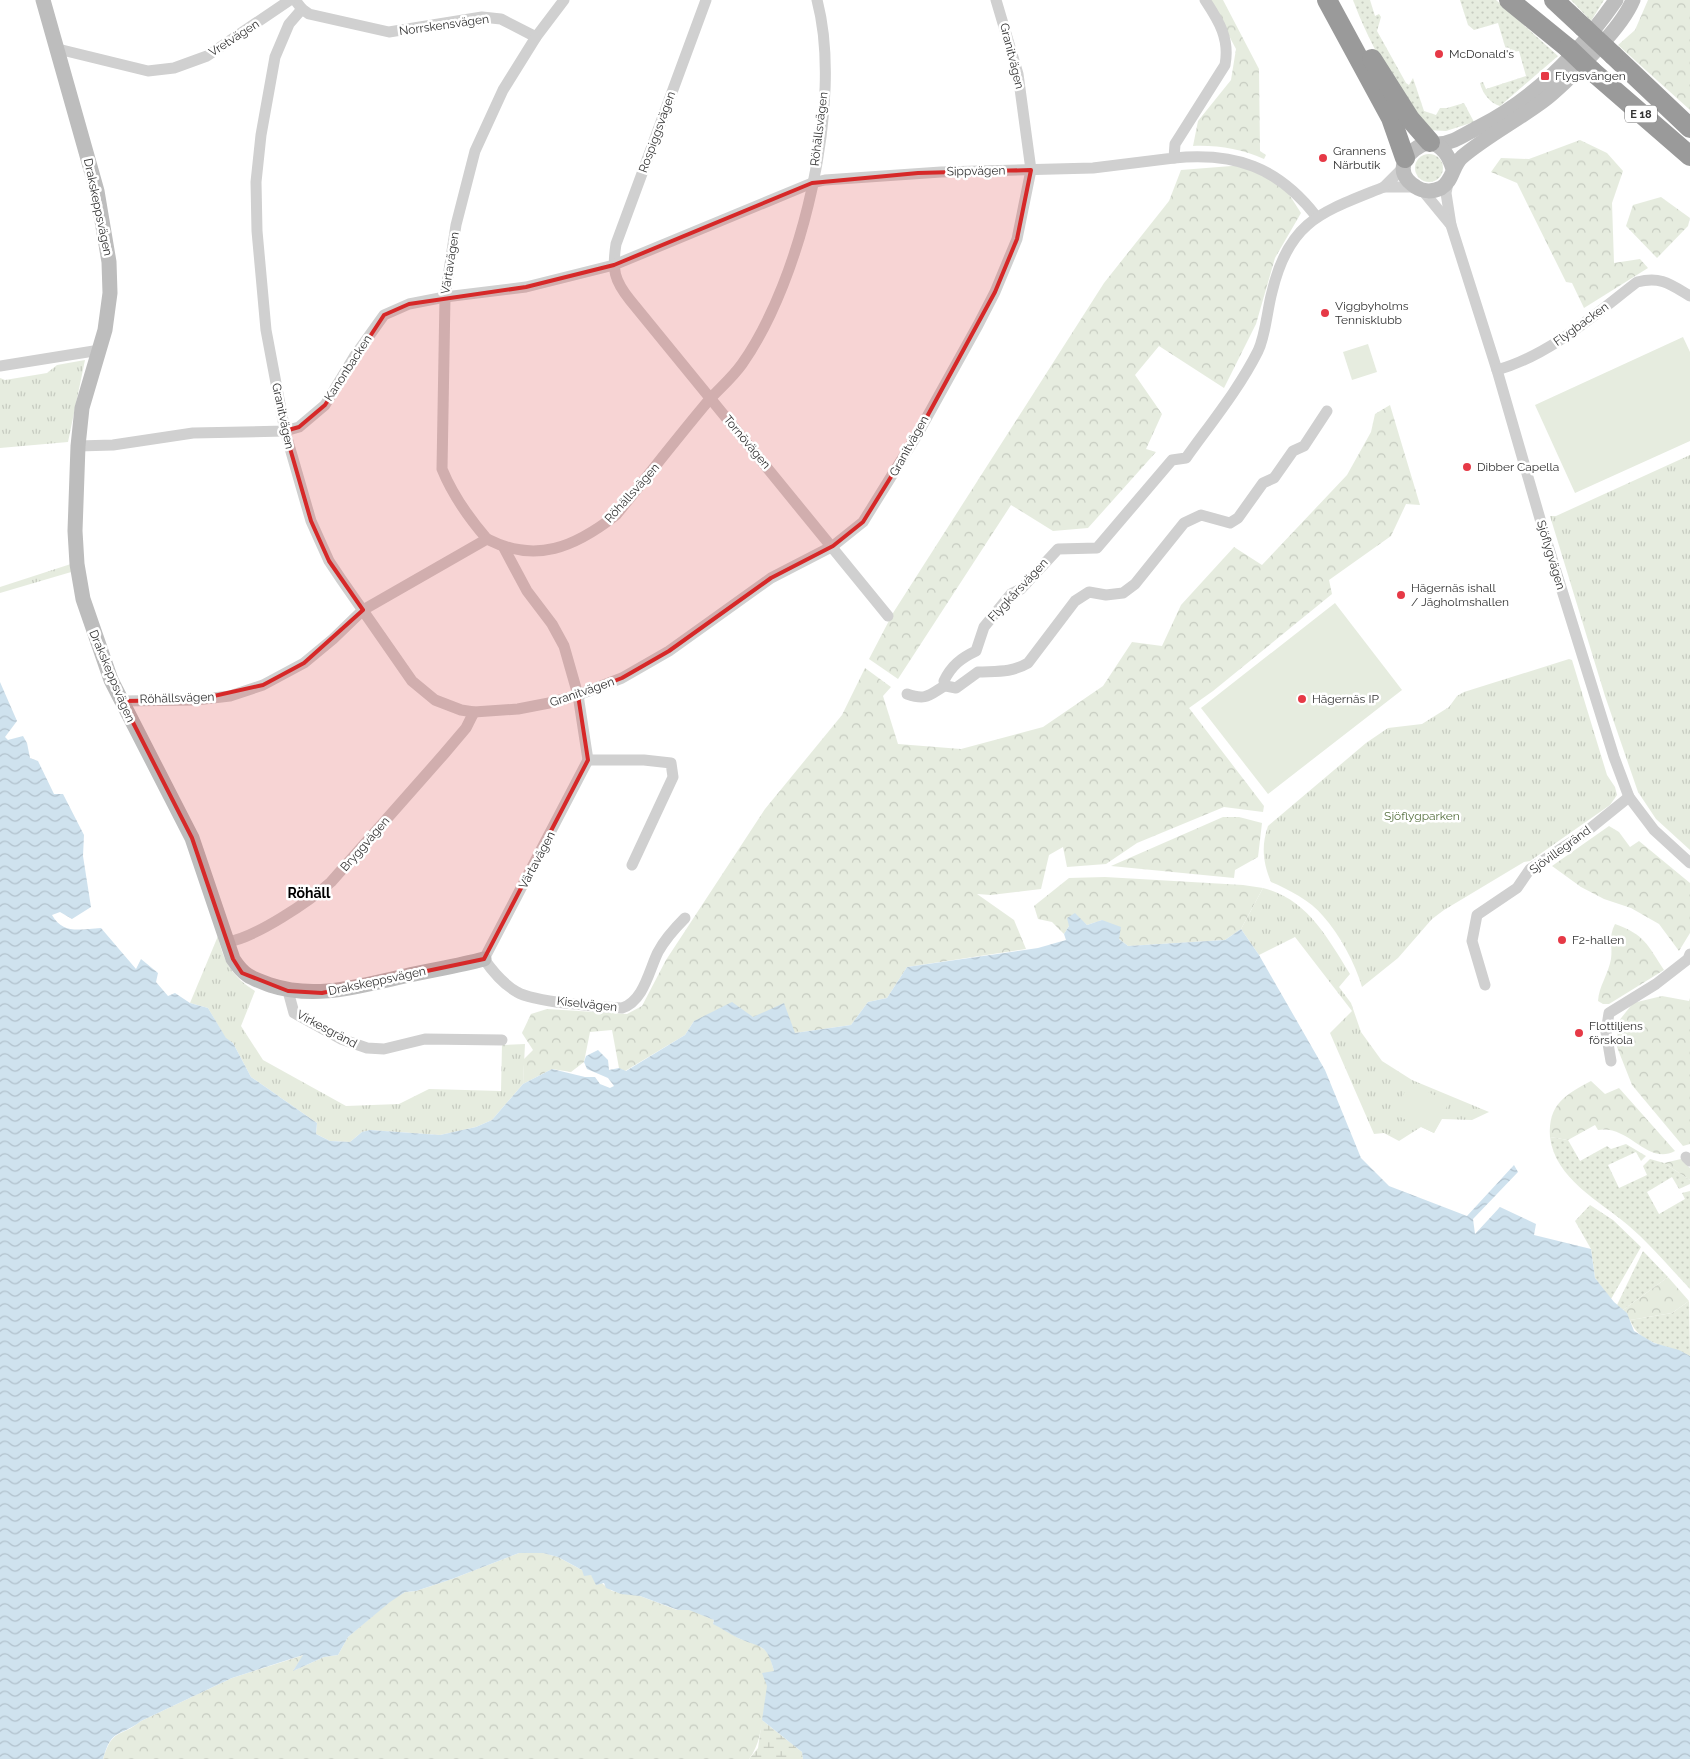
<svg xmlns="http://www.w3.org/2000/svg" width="1690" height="1759" viewBox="0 0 1690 1759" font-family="Raleway,sans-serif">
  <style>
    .grass { fill: url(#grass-dots) }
    .forest { fill: url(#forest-crowns) }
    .wetland { fill: url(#wetland-marsh) }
    .park { fill: url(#park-tufts) }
    .pitch { fill: #e6ecdf }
    .water { fill: url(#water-waves) }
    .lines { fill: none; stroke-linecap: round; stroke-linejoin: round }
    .street { stroke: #d0d0d0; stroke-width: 11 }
    .secondary { stroke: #bdbdbd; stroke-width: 15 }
    .highway { stroke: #9a9a9a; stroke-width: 20 }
    .highway-bridge { stroke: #9a9a9a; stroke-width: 20 }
    .marked { fill: #d62828; fill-opacity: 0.2; stroke: #d62828; stroke-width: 4; stroke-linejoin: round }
    .poi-dot { fill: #e63946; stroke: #fff; stroke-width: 2 }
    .labels { text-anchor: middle; stroke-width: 5; stroke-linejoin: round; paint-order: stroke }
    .shield { fill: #fff; stroke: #707070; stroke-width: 1 }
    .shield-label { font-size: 11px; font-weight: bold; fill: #333 }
    .street-label { font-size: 12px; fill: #333; stroke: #fff }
    .poi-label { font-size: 12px; fill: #333; stroke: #fff; text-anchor: start }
    .park-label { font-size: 12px; fill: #56703f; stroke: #fff }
    .neighbourhood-label { font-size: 14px; font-weight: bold; fill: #000; stroke: #fff }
  </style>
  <defs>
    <pattern id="grass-dots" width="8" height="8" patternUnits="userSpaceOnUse" patternTransform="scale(1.25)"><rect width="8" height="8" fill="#e6ecdf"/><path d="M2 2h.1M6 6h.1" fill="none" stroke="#c6cbc0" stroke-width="1.8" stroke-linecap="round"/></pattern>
    <pattern id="forest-crowns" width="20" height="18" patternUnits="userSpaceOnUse" patternTransform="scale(1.25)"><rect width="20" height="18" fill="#e6ecdf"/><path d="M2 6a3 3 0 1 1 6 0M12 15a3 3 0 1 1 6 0" fill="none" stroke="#c6cbc0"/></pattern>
    <pattern id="wetland-marsh" width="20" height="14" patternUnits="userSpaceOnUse" patternTransform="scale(1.25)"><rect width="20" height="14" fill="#e6ecdf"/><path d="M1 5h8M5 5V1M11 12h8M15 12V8" fill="none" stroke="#c6cbc0"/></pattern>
    <pattern id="park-tufts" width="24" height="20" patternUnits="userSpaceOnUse" patternTransform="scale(1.25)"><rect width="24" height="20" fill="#e6ecdf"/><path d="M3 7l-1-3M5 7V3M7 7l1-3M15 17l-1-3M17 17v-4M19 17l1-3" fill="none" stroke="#c6cbc0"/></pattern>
    <pattern id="water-waves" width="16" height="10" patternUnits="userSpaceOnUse" patternTransform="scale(1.25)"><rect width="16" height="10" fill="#cfe2ee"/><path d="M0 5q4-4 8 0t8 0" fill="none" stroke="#b2c2cd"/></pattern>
  </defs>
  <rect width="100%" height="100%" fill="#fff"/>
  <!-- grass -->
  <g class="grass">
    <path d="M1353 0H1370L1375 16 1379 14 1381 17 1377 31 1406 83 1409 85 1413 78 1424 111 1436 115 1440 108H1447L1464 103 1474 122 1446 131 1427 130C1397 91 1370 46 1353 0Z"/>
    <path d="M1460 0H1496L1558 56 1500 106C1491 104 1482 93 1480 83L1483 82 1486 89 1526 76 1519 51 1507 53 1498 23 1474 30 1468 25Z"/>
    <polygon points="1571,0 1604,0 1591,21"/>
    <circle cx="1429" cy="168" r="14"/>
    <path d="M1550 1137 1568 1140 1580 1161 1607 1146 1611 1149 1626 1144 1646 1156 1641 1161 1636 1152 1608 1165 1619 1188 1647 1175 1643 1166 1650 1159 1664 1163 1690 1180V1184L1679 1189 1672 1177 1647 1192 1659 1214 1685 1199 1682 1193 1690 1191V1289C1670 1268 1651 1245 1629 1226 1600 1201 1555 1179 1550 1137Z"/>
    <polygon points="1590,1205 1613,1220 1641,1247 1611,1299 1595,1278 1591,1249 1575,1221"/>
    <polygon points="1643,1251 1668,1277 1623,1310 1617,1305"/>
    <path d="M1689 1301 1690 1356C1668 1344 1640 1346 1630 1320L1672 1313Z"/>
  </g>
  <!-- forest -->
  <g class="forest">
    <path d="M1210 0H1223L1259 69 1260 151 1266 155 1264 159C1241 149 1218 145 1193 146L1198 121 1231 80 1236 49Z"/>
    <polygon points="1648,0 1690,0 1690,110 1618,45 1635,30"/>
    <polygon points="1580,140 1607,153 1623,171 1612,203 1614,263 1640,259 1648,268 1584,308 1572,283 1566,282 1517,183 1491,172 1501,158 1529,159"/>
    <polygon points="1244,165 1285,188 1301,213 1275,258 1256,324 1224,388 1159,346 1135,375 1162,414 1146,449 1156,452 1088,528 1053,531 1011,505 898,679 869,659 893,613 1104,283 1169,201 1181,170"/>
    <polygon points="1661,197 1690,218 1688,226 1657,258 1626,226 1633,205"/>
    <polygon points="1390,405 1420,505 1406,504 1391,536 1329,580 1332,594 1213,691 1189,708 1264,806 1263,812 1224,807 1137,843 1106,864 1067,867 1063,847 1049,855 1041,889 991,895 977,894 1014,920 1026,949 907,967 887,998 868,1002 851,1025 795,1033 753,1017 694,1021 685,1035 625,1071 619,1068 612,1030 590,1032 584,1062 571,1072 552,1069 523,1084 524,1059 533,1050 522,1033 531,1014 547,1009 627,1014 642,1006 666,960 765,809 842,715 865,668 891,687 883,696 898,744 961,749 1043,727 1103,686 1132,642 1162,646 1181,605 1234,547 1262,565 1347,475 1371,432 1375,414"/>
    <polygon points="1223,817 1239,817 1262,823 1258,857 1235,870 1234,878 1111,866"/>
    <polygon points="1609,826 1619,832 1630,847 1639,841 1690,883 1690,933 1679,951 1659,924 1631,908 1604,899 1581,887 1552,866"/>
    <polygon points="1105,877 1243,885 1263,888 1241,929 1225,940 1128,946 1119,939 1102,920 1087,925 1081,920 1069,926 1064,934 1052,922 1038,919 1034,906 1069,878"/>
    <path d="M1615 924C1645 935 1647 944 1664 970L1609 1004H1603L1598 1001C1599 986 1608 975 1611 959 1613 946 1608 937 1615 924Z"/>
    <polygon points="1662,996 1689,1001 1690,998 1690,1144 1683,1146 1632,1085 1617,1047 1618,1022 1633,1003"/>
    <path d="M1591 1081 1605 1094 1619 1088 1675 1151C1647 1166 1629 1124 1598 1130L1595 1125 1568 1140 1550 1137C1548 1104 1565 1095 1591 1081Z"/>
    <polygon points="1681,1159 1690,1168 1690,1180 1664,1163"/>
    <polygon points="1668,1277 1689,1301 1672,1313 1630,1320 1623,1310"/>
    <path d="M519 1553H543L558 1557 591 1575 612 1591 640 1596 677 1610 689 1609 714 1620 713 1623 740 1639 754 1642 769 1653 774 1671C760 1700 767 1736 749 1759H103C113 1727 119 1739 141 1721L232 1678 304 1655 293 1671 324 1657 338 1655 348 1637 390 1601 405 1592 416 1591 452 1579Z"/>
  </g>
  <!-- wetland -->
  <polygon class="wetland" points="762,1720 802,1752 803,1759 749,1759 758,1748"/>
  <!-- park -->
  <g class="park">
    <polygon points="85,360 68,442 0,448 0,378 5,380 47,373 57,365"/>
    <polygon points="1690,455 1690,850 1656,819 1638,792 1605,696 1550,516 1556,516"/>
    <polygon points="77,562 78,570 0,593 0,587"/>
    <path d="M1569 659 1572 660 1607 775 1615 787 1617 795 1610 805 1530 861 1524 862 1444 910 1432 919 1398 958 1362 987C1355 963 1340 935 1323 916 1311 901 1288 889 1271 882 1263 863 1261 846 1268 826L1366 743 1388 728 1422 724 1449 707 1457 696 1464 692Z"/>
    <path d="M1263 888C1307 899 1327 937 1350 974L1339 987 1351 1003 1361 1032 1382 1061 1412 1080 1489 1112 1472 1120 1442 1119 1434 1133 1421 1127 1399 1141 1384 1133 1374 1134 1330 1033 1352 1011 1295 937 1259 955 1241 929Z"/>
    <path d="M218 936C223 962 233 977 255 991L241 1026 263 1060 346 1106 399 1104 429 1089 501 1091 502 1045 525 1044 523 1084 492 1120 476 1127 440 1135 370 1130 362 1132 350 1142 330 1141 316 1134 317 1123 251 1077 233 1043 226 1039 208 1008 190 1003Z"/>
  </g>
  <!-- pitch -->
  <g class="pitch">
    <polygon points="1683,337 1690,352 1690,441 1575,493 1535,405"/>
    <polygon points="1368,344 1377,372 1352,380 1343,352"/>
    <polygon points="1335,603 1402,690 1268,794 1201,708"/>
    <polygon points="1409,1083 1449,1102 1434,1133 1394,1114"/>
  </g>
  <!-- water -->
  <path class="water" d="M0 682 17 721 5 737 8 740 23 736 27 743 30 758 38 761 54 794H63L84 835 83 856 91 907 72 919 60 912 52 915C63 935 81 929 101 928L136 969 141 959 158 973 156 982 168 996 175 993 190 1003 208 1008 226 1038 233 1043 251 1077 317 1123 316 1134 330 1141 350 1142 362 1132 370 1130 440 1135 476 1127 492 1120 523 1084 552 1069 585 1077H595L600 1084 610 1088 614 1086 608 1078 587 1069 584 1062 586 1056 598 1050 608 1060 609 1070 619 1068 626 1071 685 1035 694 1021 732 1002 753 1017 784 1003 795 1033 851 1025 868 1002 887 998 907 967 1038 948 1066 940 1064 934 1069 926 1067 918 1075 913 1087 925 1102 920 1121 927 1119 939 1128 946 1225 940 1241 929 1259 955 1325 1070 1361 1158 1389 1186 1467 1216 1514 1165 1518 1172 1473 1219 1475 1234 1500 1207 1536 1224 1534 1235 1591 1249 1595 1278 1614 1302 1627 1313 1634 1331 1654 1343 1679 1350 1690 1356V1759H803L802 1752 762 1720 767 1686 762 1673 774 1671C766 1642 762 1649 738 1638 730 1634 721 1628 713 1624L714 1620 689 1610H678L640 1596 621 1594 606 1588 604 1583 596 1585 591 1575 584 1576 582 1570 558 1557 543 1553H519L452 1579 416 1591 405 1592 390 1602 348 1637 338 1655 324 1657 293 1671 303 1655 232 1678 141 1721C119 1738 112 1727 103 1759H0Z"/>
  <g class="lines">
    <!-- street -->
    <g class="street">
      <polyline points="295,0 302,9 309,14 389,32 482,17 501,19 536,37"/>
      <path d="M706 0 616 244C612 270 614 280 630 300L888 616"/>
      <polyline points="302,9 289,24 275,57 261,135 256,182 257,231 266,330 285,431 311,521 329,561 341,579 412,681 435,700 461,710 474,712 518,709 549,703 578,695 622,678 669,651 771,578 833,546 863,522 917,435 978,325 995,292 1017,239 1031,170 1018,74 996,0"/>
      <polyline points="58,49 148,71 174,68 207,56 290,0"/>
      <path d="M1174 158C1235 152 1278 167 1316 216"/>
      <polyline points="1403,168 1384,187 1414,187"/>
      <polyline points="1448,183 1446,193 1451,225 1497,370 1545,536 1614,757 1629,797 1654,830 1690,863"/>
      <polyline points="1423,191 1451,225"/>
      <polyline points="0,366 100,350"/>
      <path d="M1497 370C1550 355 1594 315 1637 282 1661 276 1670 284 1690 296"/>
      <path d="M1327 411 1304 446 1293 451 1274 478 1263 483 1238 518 1230 523 1201 515 1184 523 1135 584 1123 593 1106 595 1089 592 1075 601 1028 663C1011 673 997 671 978 672L956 688 946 686 944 681C951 666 961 658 976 651L984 627 1011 594 1021 589 1058 549 1097 548 1172 460 1186 458C1211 423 1239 389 1258 351 1266 334 1267 310 1272 292 1289 220 1322 212 1384 187"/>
      <path d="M78 446 113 445 193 433 285 431 299 427 325 405 354 357 384 315 409 304 445 297 526 287 614 265 812 183 825 180 941 172 1093 168 1174 158 1175 144 1225 65C1230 39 1219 21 1205 0"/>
      <path d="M487 539C468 517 453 496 442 469L445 297 456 225 475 151 503 90 536 37 564 0"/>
      <path d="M504 548 527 591 552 624 564 646 578 695 588 760 484 959C493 972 503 984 517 992 533 1002 600 1007 622 1008 644 1001 649 970 658 952 665 939 675 928 685 918"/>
      <path d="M907 694C927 701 929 695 946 685"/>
      <path d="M122 701 196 700 230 696 263 685 304 663 333 639 363 610 487 539C536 564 575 547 616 515 647 477 677 438 709 400 720 388 732 378 742 364 802 279 844 101 817 0"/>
      <polyline points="588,760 644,760 671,763 673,777 632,865"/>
      <path d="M227 942C255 938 310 901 331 882L444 754 466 728 474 712"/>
      <polyline points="1485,985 1472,941 1477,915 1517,888 1530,869 1582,835 1629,797"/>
      <polyline points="288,991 294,1013 341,1039 367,1048 384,1049 425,1039 502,1040"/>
      <polyline points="1611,1061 1606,1032 1609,1013 1656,984 1688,959 1690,954"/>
      <polyline points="1686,1157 1690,1161"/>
    </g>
    <!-- secondary -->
    <g class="secondary">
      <path d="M43 0 97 191 109 262 110 293 105 330 82 408 78 446 75 531 77 564 83 599 111 680 192 838 233 959C244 976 251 978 270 985 316 1000 359 986 405 976 431 970 458 966 484 959"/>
      <path d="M1438 144C1454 143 1465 134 1479 127 1536 98 1580 52 1616 0"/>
      <path d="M1453 169C1449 156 1443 146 1430 142 1408 148 1390 171 1416 187 1423 192 1433 192 1441 188 1453 181 1452 166 1462 157 1487 136 1516 121 1543 101 1564 85 1582 65 1600 46 1613 32 1626 17 1633 0"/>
    </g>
    <!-- highway -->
    <g class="highway">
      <polyline points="1327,0 1391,118 1405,158"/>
      <polyline points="1509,0 1568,48"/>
      <polyline points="1554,0 1583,27"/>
      <polyline points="1613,55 1690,128"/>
      <polyline points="1372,59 1410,119 1430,142"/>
      <polyline points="1592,71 1690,156"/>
    </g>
    <!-- highway-bridge -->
    <g class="highway-bridge">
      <polyline points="1583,27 1613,55"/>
      <polyline points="1568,48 1592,71"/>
    </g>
  </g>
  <!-- marked area -->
  <path class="marked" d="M1031 170 1017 239 995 292 917 435 863 522 833 546 771 578 669 651 622 678 578 695 588 760 484 959 322 993 288 991 242 973 233 959 192 838 122 701 196 700 263 685 304 663 363 610 329 561 311 521 285 431 299 427 325 405 384 315 409 304 526 287 614 265 812 183 918 173Z"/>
  <!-- markers -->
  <g class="poi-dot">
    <circle cx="1439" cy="54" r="5"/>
    <rect x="1540" y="71" width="10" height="10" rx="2.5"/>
    <circle cx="1323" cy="158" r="5"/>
    <circle cx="1325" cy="313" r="5"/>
    <circle cx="1467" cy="467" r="5"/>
    <circle cx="1401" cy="595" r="5"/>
    <circle cx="1302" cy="699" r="5"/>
    <circle cx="1562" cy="940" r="5"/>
    <circle cx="1579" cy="1033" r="5"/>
  </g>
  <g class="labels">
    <!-- shield labels -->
    <rect class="shield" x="1625" y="105.5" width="32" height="17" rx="4"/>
    <g class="shield-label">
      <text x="1641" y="118">E 18</text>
    </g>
    <!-- street labels -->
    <g class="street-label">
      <text transform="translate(444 25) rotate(-8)" y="4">Norrskensvägen</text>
      <text transform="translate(234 38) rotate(-33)" y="4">Vretvägen</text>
      <text transform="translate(1012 56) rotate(76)" y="4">Granitvägen</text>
      <text transform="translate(819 129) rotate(-83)" y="4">Röhällsvägen</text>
      <text transform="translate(657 132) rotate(-70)" y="4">Rospiggsvägen</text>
      <text transform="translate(976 171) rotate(-1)" y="4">Sippvägen</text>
      <text transform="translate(98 207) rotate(78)" y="4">Drakskeppsvägen</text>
      <text transform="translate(450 263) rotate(-81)" y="4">Värtavägen</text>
      <text transform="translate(1581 324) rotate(-36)" y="4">Flygbacken</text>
      <text transform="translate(348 368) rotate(-57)" y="4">Kanonbacken</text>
      <text transform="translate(283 416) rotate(78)" y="4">Granitvägen</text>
      <text transform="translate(747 442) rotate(50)" y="4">Tornövägen</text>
      <text transform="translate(909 446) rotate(-61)" y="4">Granitvägen</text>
      <text transform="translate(632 493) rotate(-48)" y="4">Röhällsvägen</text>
      <text transform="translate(1551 555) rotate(73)" y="4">Sjöflygvägen</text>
      <text transform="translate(1018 590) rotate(-47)" y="4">Flygkårsvägen</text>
      <text transform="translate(112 676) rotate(67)" y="4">Drakskeppsvägen</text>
      <text transform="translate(582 692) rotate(-19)" y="4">Granitvägen</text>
      <text transform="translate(177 698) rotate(-2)" y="4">Röhällsvägen</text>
      <text transform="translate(365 844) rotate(-49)" y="4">Bryggvägen</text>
      <text transform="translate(1560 850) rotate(-36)" y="4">Sjövillegränd</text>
      <text transform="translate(537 860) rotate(-62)" y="4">Värtavägen</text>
      <text transform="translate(377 981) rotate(-12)" y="4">Drakskeppsvägen</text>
      <text transform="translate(587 1004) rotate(6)" y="4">Kiselvägen</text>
      <text transform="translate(327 1029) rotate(28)" y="4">Virkesgränd</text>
    </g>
    <!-- poi labels -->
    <g class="poi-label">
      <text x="1449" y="58">McDonald's</text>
      <text x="1555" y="80">Flygsvängen</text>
      <text x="1333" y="155">Grannens<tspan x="1333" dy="14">Närbutik</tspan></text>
      <text x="1335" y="310">Viggbyholms<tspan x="1335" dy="14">Tennisklubb</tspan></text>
      <text x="1477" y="471">Dibber Capella</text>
      <text x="1411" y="592">Hägernäs ishall<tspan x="1411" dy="14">/ Jägholmshallen</tspan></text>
      <text x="1312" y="703">Hägernäs IP</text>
      <text x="1572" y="944">F2-hallen</text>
      <text x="1589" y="1030">Flottiljens<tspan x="1589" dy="14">förskola</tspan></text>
    </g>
    <!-- park labels -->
    <g class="park-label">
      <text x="1422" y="820">Sjöflygparken</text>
    </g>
    <!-- neighbourhood labels -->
    <g class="neighbourhood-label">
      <text x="309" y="898">Röhäll</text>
    </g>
  </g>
</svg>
